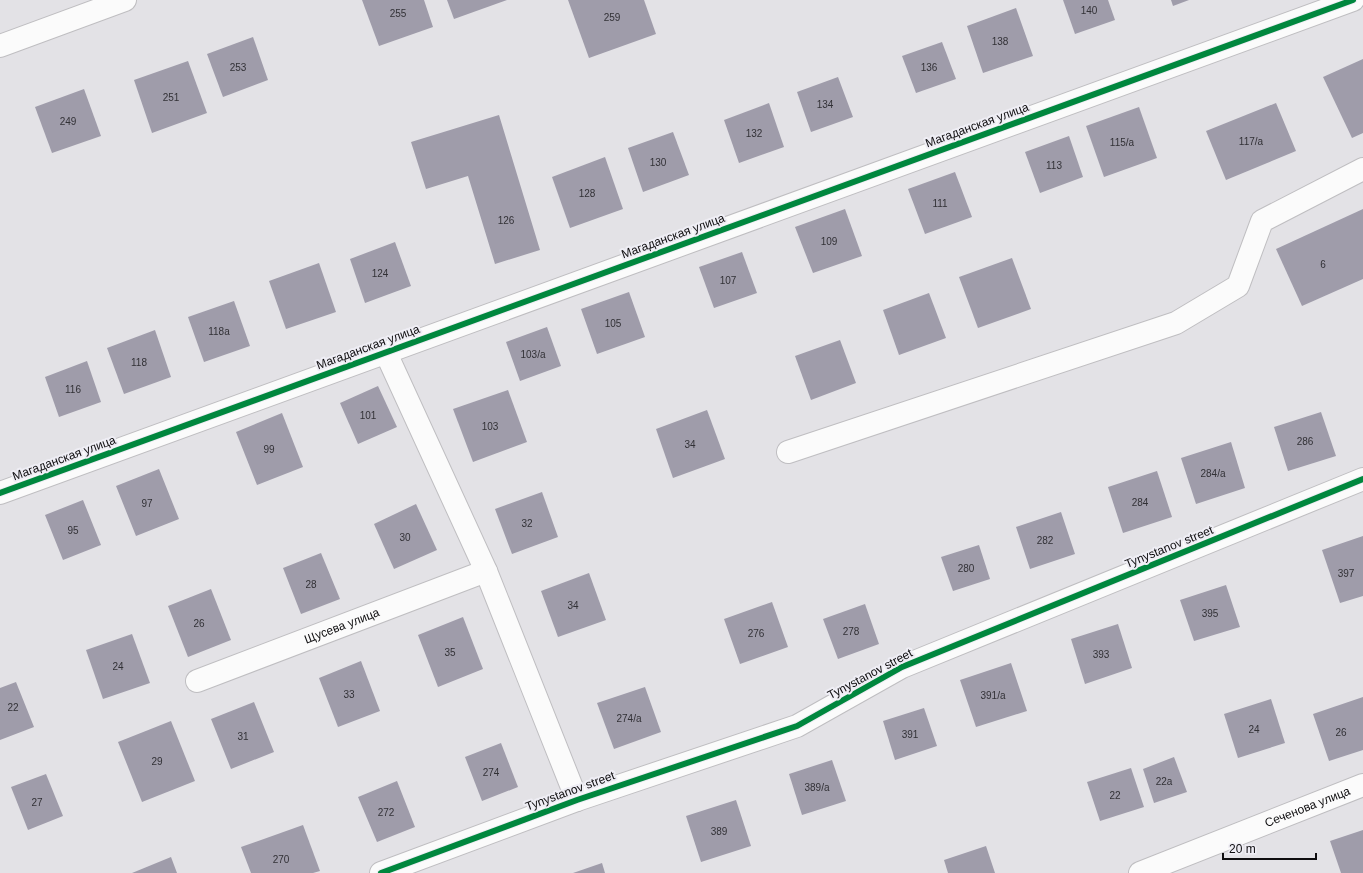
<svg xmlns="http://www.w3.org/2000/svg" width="1363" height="873" viewBox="0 0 1363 873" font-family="Arial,sans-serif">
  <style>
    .building { fill: #9f9caa }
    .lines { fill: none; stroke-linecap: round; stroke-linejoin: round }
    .street-casing { stroke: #bfbec1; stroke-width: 24 }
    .street { stroke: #fbfbfb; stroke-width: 22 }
    .cycleway-casing { stroke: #efeef5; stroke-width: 8 }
    .cycleway { stroke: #00873e; stroke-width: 6 }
    .labels { text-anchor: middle; stroke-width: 4; stroke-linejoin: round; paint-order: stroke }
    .number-label { font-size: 10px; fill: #323136 }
    .street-label { font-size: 12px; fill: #0e0d0f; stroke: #efeef5 }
  </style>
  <rect width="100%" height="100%" fill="#e3e2e6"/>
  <!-- building -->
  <g class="building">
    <polygon points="362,0 424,0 433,27 379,46"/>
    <polygon points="447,0 507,0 454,19"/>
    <polygon points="568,0 644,0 656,34 589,58"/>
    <polygon points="1063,0 1108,0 1115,20 1075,34"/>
    <polygon points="1171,0 1189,0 1173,6"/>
    <polygon points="1016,8 1033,56 983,73 967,26"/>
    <polygon points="253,37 268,80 223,97 207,54"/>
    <polygon points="942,42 956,79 916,93 902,56"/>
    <polygon points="1363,59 1363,133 1352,138 1323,77"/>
    <polygon points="188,61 207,113 152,133 134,80"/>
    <polygon points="838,77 853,117 811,132 797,92"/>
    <polygon points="84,89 101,136 52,153 35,107"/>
    <polygon points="769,103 784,147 739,163 724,120"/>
    <polygon points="1276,103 1296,151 1226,180 1206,131"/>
    <polygon points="1139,107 1157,158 1104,177 1086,126"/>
    <polygon points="499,115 540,250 495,264 468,176 426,189 411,142"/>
    <polygon points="673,132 689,175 643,192 628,148"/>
    <polygon points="1069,136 1083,177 1040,193 1025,152"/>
    <polygon points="605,157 623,209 570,228 552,177"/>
    <polygon points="955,172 972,217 925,234 908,189"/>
    <polygon points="845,209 862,256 813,273 795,227"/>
    <polygon points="1363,209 1363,279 1302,306 1276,249"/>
    <polygon points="395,242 411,286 365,303 350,259"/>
    <polygon points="742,252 757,293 714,308 699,267"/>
    <polygon points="1012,258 1031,309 978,328 959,277"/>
    <polygon points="319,263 336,312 286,329 269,281"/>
    <polygon points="629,292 645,337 597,354 581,309"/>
    <polygon points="929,293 946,338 899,355 883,310"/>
    <polygon points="234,301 250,346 204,362 188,317"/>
    <polygon points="547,327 561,366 520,381 506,342"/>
    <polygon points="155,330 171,377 124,394 107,348"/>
    <polygon points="840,340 856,383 811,400 795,356"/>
    <polygon points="87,361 101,402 59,417 45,377"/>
    <polygon points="378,386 397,427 358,444 340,403"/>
    <polygon points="508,390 527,442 473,462 453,409"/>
    <polygon points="707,410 725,459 673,478 656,429"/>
    <polygon points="1321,412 1336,456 1288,471 1274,427"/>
    <polygon points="282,413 303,467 257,485 236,432"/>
    <polygon points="1231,442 1245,488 1196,504 1181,458"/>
    <polygon points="159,469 179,519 136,536 116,486"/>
    <polygon points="1157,471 1172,517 1123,533 1108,487"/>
    <polygon points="542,492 558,537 512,554 495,509"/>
    <polygon points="83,500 101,545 63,560 45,515"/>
    <polygon points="416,504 437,550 394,569 374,524"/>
    <polygon points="1061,512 1075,554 1030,569 1016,527"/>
    <polygon points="1363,536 1363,596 1340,603 1322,550"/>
    <polygon points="979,545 990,579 953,591 941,557"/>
    <polygon points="321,553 340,599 301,614 283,568"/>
    <polygon points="589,573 606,620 558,637 541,591"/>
    <polygon points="1226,585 1240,627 1194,641 1180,600"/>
    <polygon points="211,589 231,640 188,657 168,606"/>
    <polygon points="772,602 788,647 740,664 724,619"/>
    <polygon points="865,604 879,644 838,659 823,619"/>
    <polygon points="463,617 483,669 438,687 418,635"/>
    <polygon points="1118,624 1132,668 1085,684 1071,639"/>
    <polygon points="132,634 150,683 103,699 86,650"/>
    <polygon points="361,661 380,711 338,727 319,678"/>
    <polygon points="1011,663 1027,711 976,727 960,680"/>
    <polygon points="16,682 34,727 0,740 0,688"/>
    <polygon points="645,687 661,732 614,749 597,703"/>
    <polygon points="1363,697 1363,750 1329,761 1313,714"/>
    <polygon points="1271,699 1285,743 1238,758 1224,714"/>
    <polygon points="254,702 274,752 231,769 211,719"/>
    <polygon points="924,708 937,746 895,760 883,721"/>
    <polygon points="171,721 195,781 142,802 118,742"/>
    <polygon points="501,743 518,787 482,801 465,757"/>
    <polygon points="1174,757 1187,792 1154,803 1143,769"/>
    <polygon points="832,760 846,801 802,815 789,774"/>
    <polygon points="1131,768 1144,807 1100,821 1087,782"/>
    <polygon points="46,774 63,816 28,830 11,787"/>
    <polygon points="397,781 415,827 377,842 358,797"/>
    <polygon points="736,800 751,846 701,862 686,816"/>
    <polygon points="303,825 320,871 313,873 251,873 241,847"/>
    <polygon points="1363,830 1363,873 1341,873 1330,841"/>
    <polygon points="986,846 995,873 948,873 944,860"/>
    <polygon points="171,857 177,873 132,873"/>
    <polygon points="602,863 605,873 573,873"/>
  </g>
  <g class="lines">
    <!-- street casing -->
    <g class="street-casing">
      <g id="street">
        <polyline points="0,46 125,0"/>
        <polyline points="386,353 486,571 577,800"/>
        <polyline points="788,452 1176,323 1238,286 1262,221 1363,169"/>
        <polyline points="0,493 1353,0"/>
        <path id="s1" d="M197 681 486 571"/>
        <polyline points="381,873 577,800 797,726 902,667 1363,479"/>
        <path id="s2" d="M1140 873 1363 785"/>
      </g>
    </g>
    <!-- street -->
    <use href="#street" class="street"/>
    <!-- cycleway casing -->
    <g class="cycleway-casing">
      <g id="cycleway">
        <polyline points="0,493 1353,0"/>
        <polyline points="381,873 577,800 797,726 902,667 1363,479"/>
      </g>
    </g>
    <!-- cycleway -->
    <use href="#cycleway" class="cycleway"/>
  </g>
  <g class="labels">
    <!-- number labels -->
    <g class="number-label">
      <text x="1089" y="14">140</text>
      <text x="398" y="17">255</text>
      <text x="612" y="21">259</text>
      <text x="1000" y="45">138</text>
      <text x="238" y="71">253</text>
      <text x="929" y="71">136</text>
      <text x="171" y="101">251</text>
      <text x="825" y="108">134</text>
      <text x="68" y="125">249</text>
      <text x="754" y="137">132</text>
      <text x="1251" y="145">117/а</text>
      <text x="1122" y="146">115/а</text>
      <text x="658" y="166">130</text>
      <text x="1054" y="169">113</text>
      <text x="587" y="197">128</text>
      <text x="940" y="207">111</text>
      <text x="506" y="224">126</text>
      <text x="829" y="245">109</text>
      <text x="1323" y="268">6</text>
      <text x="380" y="277">124</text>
      <text x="728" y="284">107</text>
      <text x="613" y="327">105</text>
      <text x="219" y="335">118а</text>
      <text x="533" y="358">103/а</text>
      <text x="139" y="366">118</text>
      <text x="73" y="393">116</text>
      <text x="368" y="419">101</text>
      <text x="490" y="430">103</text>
      <text x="1305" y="445">286</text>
      <text x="690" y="448">34</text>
      <text x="269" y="453">99</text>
      <text x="1213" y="477">284/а</text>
      <text x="1140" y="506">284</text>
      <text x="147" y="507">97</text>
      <text x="527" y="527">32</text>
      <text x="73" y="534">95</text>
      <text x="405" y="541">30</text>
      <text x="1045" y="544">282</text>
      <text x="966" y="572">280</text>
      <text x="1346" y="577">397</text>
      <text x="311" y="588">28</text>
      <text x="573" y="609">34</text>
      <text x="1210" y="617">395</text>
      <text x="199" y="627">26</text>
      <text x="851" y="635">278</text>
      <text x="756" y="637">276</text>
      <text x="450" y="656">35</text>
      <text x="1101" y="658">393</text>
      <text x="118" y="670">24</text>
      <text x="349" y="698">33</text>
      <text x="993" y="699">391/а</text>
      <text x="13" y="711">22</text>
      <text x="629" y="722">274/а</text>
      <text x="1254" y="733">24</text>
      <text x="1341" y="736">26</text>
      <text x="910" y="738">391</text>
      <text x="243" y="740">31</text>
      <text x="157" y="765">29</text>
      <text x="491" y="776">274</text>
      <text x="1164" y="785">22а</text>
      <text x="817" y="791">389/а</text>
      <text x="1115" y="799">22</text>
      <text x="37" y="806">27</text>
      <text x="386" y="816">272</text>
      <text x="719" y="835">389</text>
      <text x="281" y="863">270</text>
    </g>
    <!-- street labels -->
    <g class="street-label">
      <text transform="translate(977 125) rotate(-20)" y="4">Магаданская улица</text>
      <text transform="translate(673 236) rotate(-20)" y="4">Магаданская улица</text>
      <text transform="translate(368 347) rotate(-20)" y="4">Магаданская улица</text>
      <text transform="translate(64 458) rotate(-20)" y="4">Магаданская улица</text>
      <text transform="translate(1169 547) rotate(-22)" y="4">Tynystanov street</text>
      <text dy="4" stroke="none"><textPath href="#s1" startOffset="155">Щусева улица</textPath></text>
      <text transform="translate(870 674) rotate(-28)" y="4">Tynystanov street</text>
      <text transform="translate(570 791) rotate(-20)" y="4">Tynystanov street</text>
      <text dy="4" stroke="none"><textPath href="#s2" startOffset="180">Сеченова улица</textPath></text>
    </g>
  </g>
  <!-- scale -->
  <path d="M1223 853v6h93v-6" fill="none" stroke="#0e0d0f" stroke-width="2"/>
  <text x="1229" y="853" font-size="12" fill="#0e0d0f" stroke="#efeef5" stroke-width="3" paint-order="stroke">20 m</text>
</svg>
